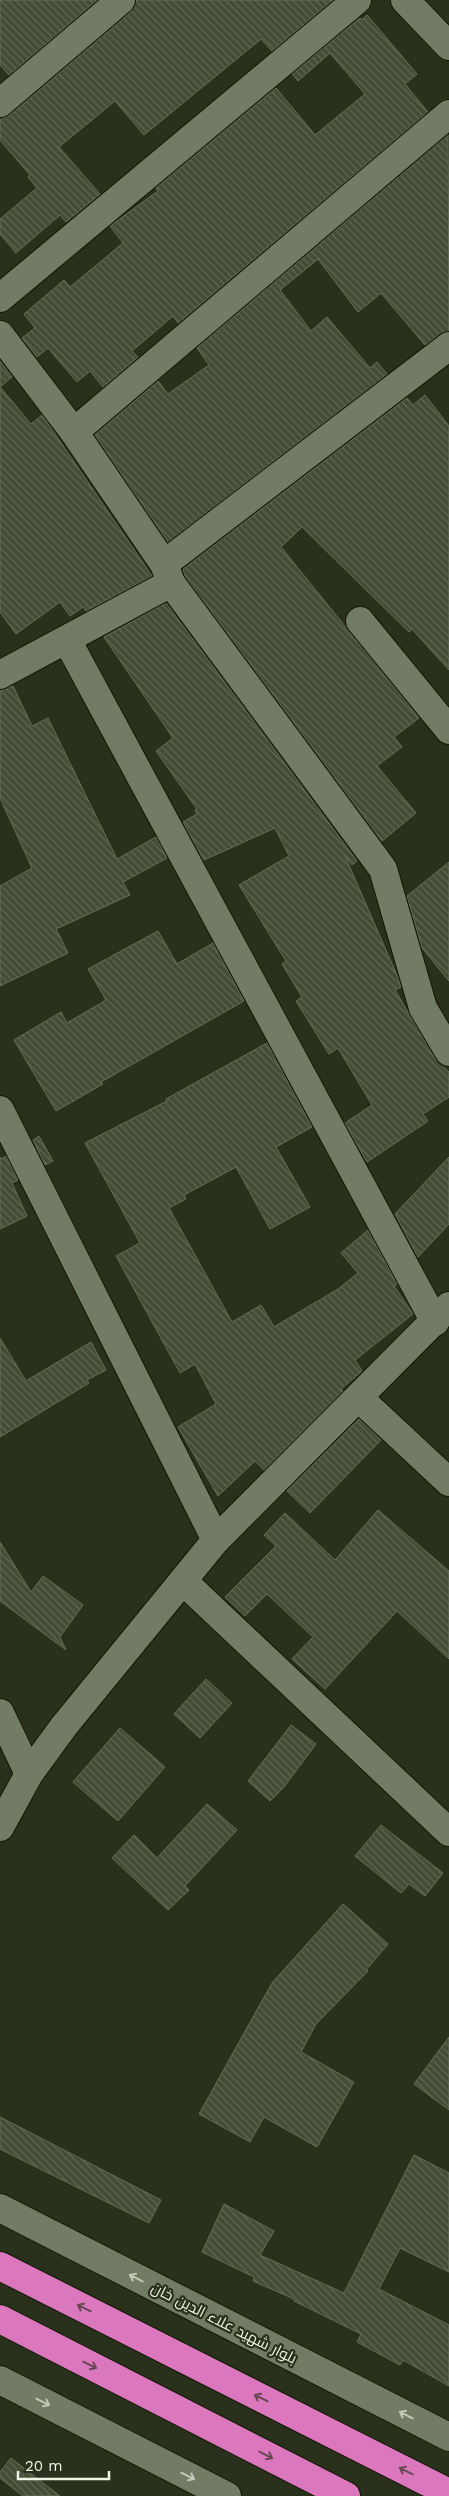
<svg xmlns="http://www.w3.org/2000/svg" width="449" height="2496" viewBox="0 0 449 2496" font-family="'Work Sans',Cairo,sans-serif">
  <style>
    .building { fill: url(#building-back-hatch); stroke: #666e57 }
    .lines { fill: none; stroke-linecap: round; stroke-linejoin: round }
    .street-casing { stroke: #121805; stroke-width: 30 }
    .secondary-casing { stroke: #121805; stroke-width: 30 }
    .highway-casing { stroke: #121805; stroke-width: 30 }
    .street { stroke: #727b63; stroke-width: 28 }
    .secondary { stroke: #727b63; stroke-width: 28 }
    .highway { stroke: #db77bc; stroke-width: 28 }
    .oneway { stroke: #c3cab8 }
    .oneway2 { stroke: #674953 }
    .labels { text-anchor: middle; stroke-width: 4.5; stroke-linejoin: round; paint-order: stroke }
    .street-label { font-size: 15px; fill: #eff4e6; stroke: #29301b }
  </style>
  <defs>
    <pattern id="building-back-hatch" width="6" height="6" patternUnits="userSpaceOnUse" patternTransform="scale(1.25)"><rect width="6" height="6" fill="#444c36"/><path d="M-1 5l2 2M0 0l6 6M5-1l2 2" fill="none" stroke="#5f6653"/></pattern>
  </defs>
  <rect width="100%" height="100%" fill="#29301b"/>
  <!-- building -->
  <g class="building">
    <polygon points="0,0 97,0 9,75 0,65"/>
    <polygon points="136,0 333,0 272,51 261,39 144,135 115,101 59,147 100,194 66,222 60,215 16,253 0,234 0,219 37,188 28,177 30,175 0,140 0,120 10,115 131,12"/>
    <polygon points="367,15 417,74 405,84 428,112 178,323 173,316 132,351 138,357 103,387 90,371 77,382 48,348 37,357 22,338 35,328 24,314 64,280 70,287 123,243 110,226 158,191 156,188 276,88 315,135 365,94 330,53 298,81 292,74 360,18 362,20"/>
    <polygon points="448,135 449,331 440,334 425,345 381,293 358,312 318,259 280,290 311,331 327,317 370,368 377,362 387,374 168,542 95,435 158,381 168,394 209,365 197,348"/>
    <polygon points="0,361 12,377 0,387 31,424 42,415 152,576 86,611 83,607 70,616 60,602 16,634 0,612"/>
    <polygon points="425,395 449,426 449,670 412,629 409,632 302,527 281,547 419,718 394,737 402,747 377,766 416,813 382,841 185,576 183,569 407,398 413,405"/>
    <polygon points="166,603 357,861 352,865 345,856 399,980 401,987 395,990 436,1060 449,1072 449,1097 423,1114 428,1121 367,1162 345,1123 372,1105 338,1048 329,1054 296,1001 302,997 282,964 286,961 239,885 289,856 275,828 204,860 183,822 197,814 195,810 197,809 156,751 173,738 104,637"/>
    <polygon points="13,686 32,726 48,718 117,859 156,837 167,858 123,882 130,895 56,929 68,953 0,986 0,886 32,868 0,798 0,691"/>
    <polygon points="449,862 449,981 422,948 407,896"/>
    <polygon points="158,931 177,964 213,943 244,1001 101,1082 103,1084 56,1111 14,1040 61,1012 67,1023 106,1000 88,969"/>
    <polygon points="267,1043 312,1127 276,1147 310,1207 270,1229 236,1167 184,1195 186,1199 169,1208 232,1322 261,1305 274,1327 338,1289 358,1273 341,1253 368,1230 397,1284 394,1286 413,1314 355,1360 362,1371 341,1389 343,1391 264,1470 255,1461 218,1496 178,1427 216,1404 195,1364 180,1373 116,1256 140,1243 85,1143 167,1101 166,1099"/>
    <polygon points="39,1136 53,1161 45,1165 33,1140"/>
    <polygon points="6,1156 18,1180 12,1183 27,1216 0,1229 0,1157 1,1159"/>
    <polygon points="449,1157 449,1224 418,1257 395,1214"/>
    <polygon points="0,1338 26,1381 91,1342 106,1370 87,1380 89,1383 0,1437"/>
    <polygon points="359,1419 381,1440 310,1513 287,1491"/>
    <polygon points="378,1510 449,1571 449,1659 397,1611 325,1689 292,1659 313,1637 267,1594 245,1616 225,1597 276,1546 264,1535 285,1513 335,1560"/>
    <polygon points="0,1542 31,1592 43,1576 83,1605 60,1637 66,1650 0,1601"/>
    <polygon points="206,1679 232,1703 200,1738 174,1714"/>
    <polygon points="291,1725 316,1744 284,1787 270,1801 248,1781"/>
    <polygon points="120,1728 165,1767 118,1821 73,1782"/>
    <polygon points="207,1804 237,1830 185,1886 189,1890 168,1910 112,1858 134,1835 157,1858"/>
    <polygon points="381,1825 443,1873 425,1896 409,1884 401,1893 355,1856"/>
    <polygon points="343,1904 388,1944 366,1970 368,1971 316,2024 301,2052 354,2082 317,2147 264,2117 250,2142 199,2114 272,1983"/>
    <polygon points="449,2037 449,2110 414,2084"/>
    <polygon points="0,2117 161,2200 149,2223 0,2149"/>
    <polygon points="414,2155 449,2173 449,2272 400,2248 379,2289 449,2325 449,2386 403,2360 400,2365 357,2342 361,2334 294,2301 294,2299 253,2281 254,2277 202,2252 224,2204 274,2231 260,2255 344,2293"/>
    <polygon points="11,2458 60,2496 23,2496 0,2478 0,2472"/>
  </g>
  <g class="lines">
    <!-- street casing -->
    <g class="street-casing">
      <g id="street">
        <polyline points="405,0 449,46"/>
        <polyline points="0,103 121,0"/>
        <polyline points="0,298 357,0"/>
        <polyline points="0,335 74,432 164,564 171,583 383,869 423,1008 449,1052"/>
        <polyline points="74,432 449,114"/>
        <polyline points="164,564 449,346"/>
        <polyline points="360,621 449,730"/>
        <polyline points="67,640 435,1322"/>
        <polyline points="0,675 171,583"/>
        <polyline points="0,1110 216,1540"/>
        <polyline points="359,1398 449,1482"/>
        <polyline points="183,1581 449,1832"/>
        <polyline points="0,1713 29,1774"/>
      </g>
    </g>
    <!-- secondary casing -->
    <g class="secondary-casing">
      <g id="secondary">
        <polyline points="0,1827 29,1774 64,1726 216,1540 449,1306"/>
        <polyline points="0,2208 449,2437"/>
        <polyline points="0,2380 227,2496"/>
      </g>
    </g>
    <!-- highway casing -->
    <g class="highway-casing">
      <g id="highway">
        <polyline points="0,2266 449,2493"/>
        <polyline points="0,2319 346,2496"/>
      </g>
    </g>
    <!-- street -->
    <use href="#street" class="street"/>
    <!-- secondary -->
    <use href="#secondary" class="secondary"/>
    <!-- highway -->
    <use href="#highway" class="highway"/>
  </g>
  <!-- one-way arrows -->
  <defs><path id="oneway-shaft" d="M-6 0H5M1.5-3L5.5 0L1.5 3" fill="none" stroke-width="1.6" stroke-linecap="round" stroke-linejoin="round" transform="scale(1.25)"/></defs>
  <g class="oneway">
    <use href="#oneway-shaft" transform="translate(136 2278) rotate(-153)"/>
    <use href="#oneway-shaft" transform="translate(43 2402) rotate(27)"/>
    <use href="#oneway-shaft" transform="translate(406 2415) rotate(-153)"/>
    <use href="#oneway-shaft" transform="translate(188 2476) rotate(27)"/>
  </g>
  <g class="oneway2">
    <use href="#oneway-shaft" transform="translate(84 2308) rotate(-153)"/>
    <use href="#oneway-shaft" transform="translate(90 2365) rotate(27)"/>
    <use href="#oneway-shaft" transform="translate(261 2398) rotate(-153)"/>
    <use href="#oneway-shaft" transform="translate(266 2455) rotate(27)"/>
    <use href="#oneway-shaft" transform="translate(406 2471) rotate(-153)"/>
  </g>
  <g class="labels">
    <!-- street labels -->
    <g class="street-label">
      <text transform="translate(224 2323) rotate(27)" y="5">بلوار شهید علاء الدین خان</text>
    </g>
  </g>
  <!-- scale -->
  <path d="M18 2471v8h91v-8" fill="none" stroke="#eff4e6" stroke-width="2.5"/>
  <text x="25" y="2471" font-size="15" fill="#eff4e6" stroke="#29301b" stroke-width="4" paint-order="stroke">20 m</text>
</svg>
